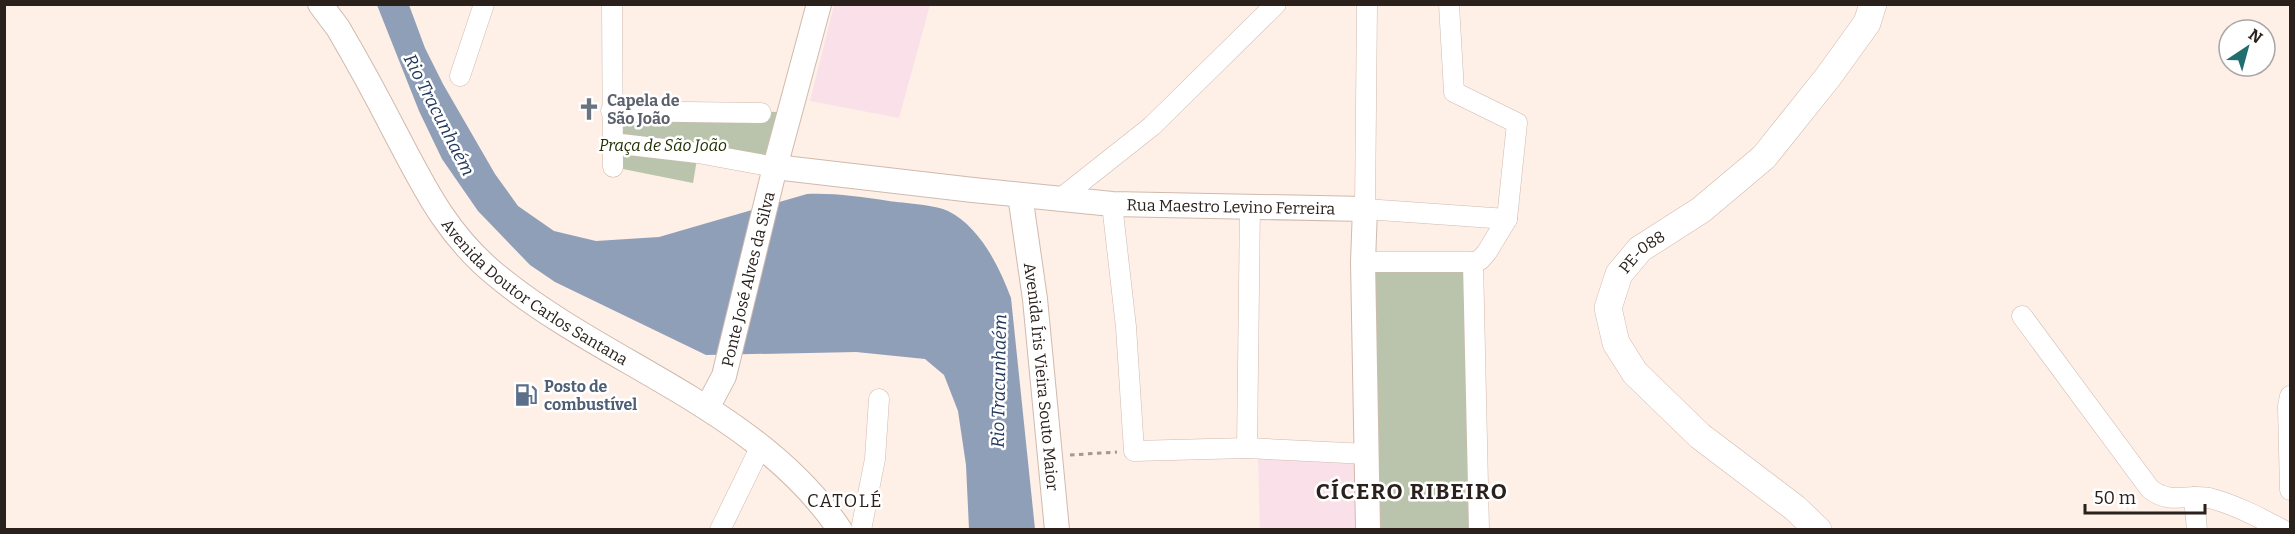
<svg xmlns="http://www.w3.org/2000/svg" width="2295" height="534" viewBox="0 0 2295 534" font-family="Bitter,serif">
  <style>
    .education { fill: #fae1e9 }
    .green { fill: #bac4ac }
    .water { fill: #909fb8 }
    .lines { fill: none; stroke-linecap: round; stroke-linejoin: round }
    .minor-casing { stroke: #d0baad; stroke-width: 21 }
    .tertiary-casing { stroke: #d0baad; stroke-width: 26 }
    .secondary-casing { stroke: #d0baad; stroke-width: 28 }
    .path { stroke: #a59892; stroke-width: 3; stroke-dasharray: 4.5 4.5; stroke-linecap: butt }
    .minor { stroke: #fff; stroke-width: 20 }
    .tertiary { stroke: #fff; stroke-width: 24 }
    .secondary { stroke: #fff; stroke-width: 27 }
    .labels { text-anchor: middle; stroke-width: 5; stroke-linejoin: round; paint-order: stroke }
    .worship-label { font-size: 16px; font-weight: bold; fill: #5b616d; stroke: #fff; text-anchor: start }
    .park-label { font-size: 16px; font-style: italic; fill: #212f01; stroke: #fff }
    .street-label { font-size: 16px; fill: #2a211d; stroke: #fff }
    .service-label { font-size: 16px; font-weight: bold; fill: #4e5e75; stroke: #fff; text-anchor: start }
    .water-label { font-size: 18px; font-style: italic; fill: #1f355a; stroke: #fff }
    .neighbourhood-label { font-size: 18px; letter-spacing: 1.5px; fill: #2a211d; stroke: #fff }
    .district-label { font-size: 22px; font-weight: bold; letter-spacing: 1.5px; fill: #2a211d; stroke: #fff }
  </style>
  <rect width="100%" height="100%" fill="#feefe7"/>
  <!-- education -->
  <g class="education">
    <polygon points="834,5 930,5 899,118 810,101"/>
    <polygon points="1258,459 1356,459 1356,529 1260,529"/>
  </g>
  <!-- green -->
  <g class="green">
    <polygon points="611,111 787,112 773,167 698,153 693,183 613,167"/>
    <polygon points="1363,262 1463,267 1473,529 1367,529"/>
  </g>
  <!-- water -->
  <path class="water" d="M377 5H409L425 48 443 84 495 174 518 206 554 231 596 241 659 237 807 194C835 193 861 197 889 201 903 203 937 205 948 211 980 227 999 266 1011 298L1035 529H969L966 465 958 411 944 375 925 359 856 352 706 355 555 282 530 265 478 211 442 159 419 111Z"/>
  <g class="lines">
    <!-- minor casing -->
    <g class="minor-casing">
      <g id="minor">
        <polyline points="612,4 613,167"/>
        <polyline points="1367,4 1365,209 1507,219"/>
        <polyline points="460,76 484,4"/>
        <polyline points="611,111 761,113"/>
        <polyline points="612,143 698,153 775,167"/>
        <polyline points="1061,198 1152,126 1276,4"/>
        <polyline points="1112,204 1126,327 1134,451 1247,448 1368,454"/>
        <polyline points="1363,262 1473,262 1480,260 1487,252 1507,219 1517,123 1454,92 1449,4"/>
        <polyline points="1473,262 1479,530"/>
        <path d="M2022 316 2150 489C2172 506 2189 492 2213 499 2238 506 2260 518 2283 530"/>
        <polyline points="2290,396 2288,406 2290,490"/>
        <polyline points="1247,448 1250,206"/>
        <polyline points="2194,497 2197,530"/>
        <polyline points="720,530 761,446"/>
        <polyline points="861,530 875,459 879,399"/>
      </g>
    </g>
    <!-- tertiary casing -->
    <g class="tertiary-casing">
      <g id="tertiary">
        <path id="s1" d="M320 4 338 28C358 62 377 97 395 132 424 187 446 234 496 275 605 365 758 408 840 530"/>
        <path id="s2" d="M775 167 973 190 1112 204 1365 209 1363 262 1368 530"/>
        <path id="s3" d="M1020 195 1035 299 1057 530"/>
        <path id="s4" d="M707 408 724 376 775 167 819 4"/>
      </g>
    </g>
    <!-- secondary casing -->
    <g class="secondary-casing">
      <g id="secondary">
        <path id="s5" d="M1818 530 1795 508 1700 436 1635 373 1616 343 1608 308 1619 274 1640 249 1701 210 1764 157 1828 77 1867 23 1873 4"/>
      </g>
    </g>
    <!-- path -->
    <polyline class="path" points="1070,455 1117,452"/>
    <!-- minor -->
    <use href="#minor" class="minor"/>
    <!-- tertiary -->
    <use href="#tertiary" class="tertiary"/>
    <!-- secondary -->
    <use href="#secondary" class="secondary"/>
  </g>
  <!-- icons -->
  <defs>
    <g id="church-bare" transform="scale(1.8)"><path d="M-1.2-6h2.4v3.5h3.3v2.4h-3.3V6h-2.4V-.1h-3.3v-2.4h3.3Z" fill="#6b7280" stroke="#fff" stroke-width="2.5" paint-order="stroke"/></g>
    <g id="fuel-bare" transform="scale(1.8)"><path d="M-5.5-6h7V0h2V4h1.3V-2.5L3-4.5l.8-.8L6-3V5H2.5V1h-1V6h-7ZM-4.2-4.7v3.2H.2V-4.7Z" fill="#5c6f8a" stroke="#fff" stroke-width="2.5" paint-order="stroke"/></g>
  </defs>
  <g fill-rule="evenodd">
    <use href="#church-bare" x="589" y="109"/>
    <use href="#fuel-bare" x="526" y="395"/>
  </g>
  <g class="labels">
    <!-- worship labels -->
    <g class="worship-label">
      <text x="607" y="106">Capela de<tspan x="607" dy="18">São João</tspan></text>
    </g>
    <!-- park labels -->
    <g class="park-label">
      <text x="663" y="151">Praça de São João</text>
    </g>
    <!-- street labels -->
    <g class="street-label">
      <text dy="6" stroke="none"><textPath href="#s2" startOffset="458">Rua Maestro Levino Ferreira</textPath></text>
      <text dy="6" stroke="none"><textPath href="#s5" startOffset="381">PE-088</textPath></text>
      <text dy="6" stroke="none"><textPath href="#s4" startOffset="136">Ponte José Alves da Silva</textPath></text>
      <text dy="6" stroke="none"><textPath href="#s1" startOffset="366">Avenida Doutor Carlos Santana</textPath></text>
      <text dy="6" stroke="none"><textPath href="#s3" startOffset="183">Avenida Íris Vieira Souto Maior</textPath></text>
    </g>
    <!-- service labels -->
    <g class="service-label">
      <text x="544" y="392">Posto de<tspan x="544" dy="18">combustível</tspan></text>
    </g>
    <!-- water labels -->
    <g class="water-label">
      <text transform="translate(439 115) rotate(63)" y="6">Rio Tracunhaém</text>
      <text transform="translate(999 381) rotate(-89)" y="6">Rio Tracunhaém</text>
    </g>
    <!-- neighbourhood labels -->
    <g class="neighbourhood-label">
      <text x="845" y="507">CATOLÉ</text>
    </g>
    <!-- district labels -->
    <g class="district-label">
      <text x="1412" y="499">CÍCERO RIBEIRO</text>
    </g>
  </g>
  <!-- border -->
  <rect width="2295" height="534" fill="none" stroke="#2a211d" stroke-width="12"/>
  <!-- north arrow -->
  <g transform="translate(2247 48) rotate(36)"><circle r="28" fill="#ffffff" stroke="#aaa6a5" stroke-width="1.5"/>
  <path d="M0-4.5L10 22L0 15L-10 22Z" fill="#226e6f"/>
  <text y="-9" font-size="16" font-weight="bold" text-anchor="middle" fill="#2a211d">N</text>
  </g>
  <!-- scale -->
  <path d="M2085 504v9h120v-9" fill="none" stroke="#2a211d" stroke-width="3"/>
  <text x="2094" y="504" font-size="18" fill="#2a211d" stroke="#ffffff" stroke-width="4.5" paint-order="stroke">50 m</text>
</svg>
